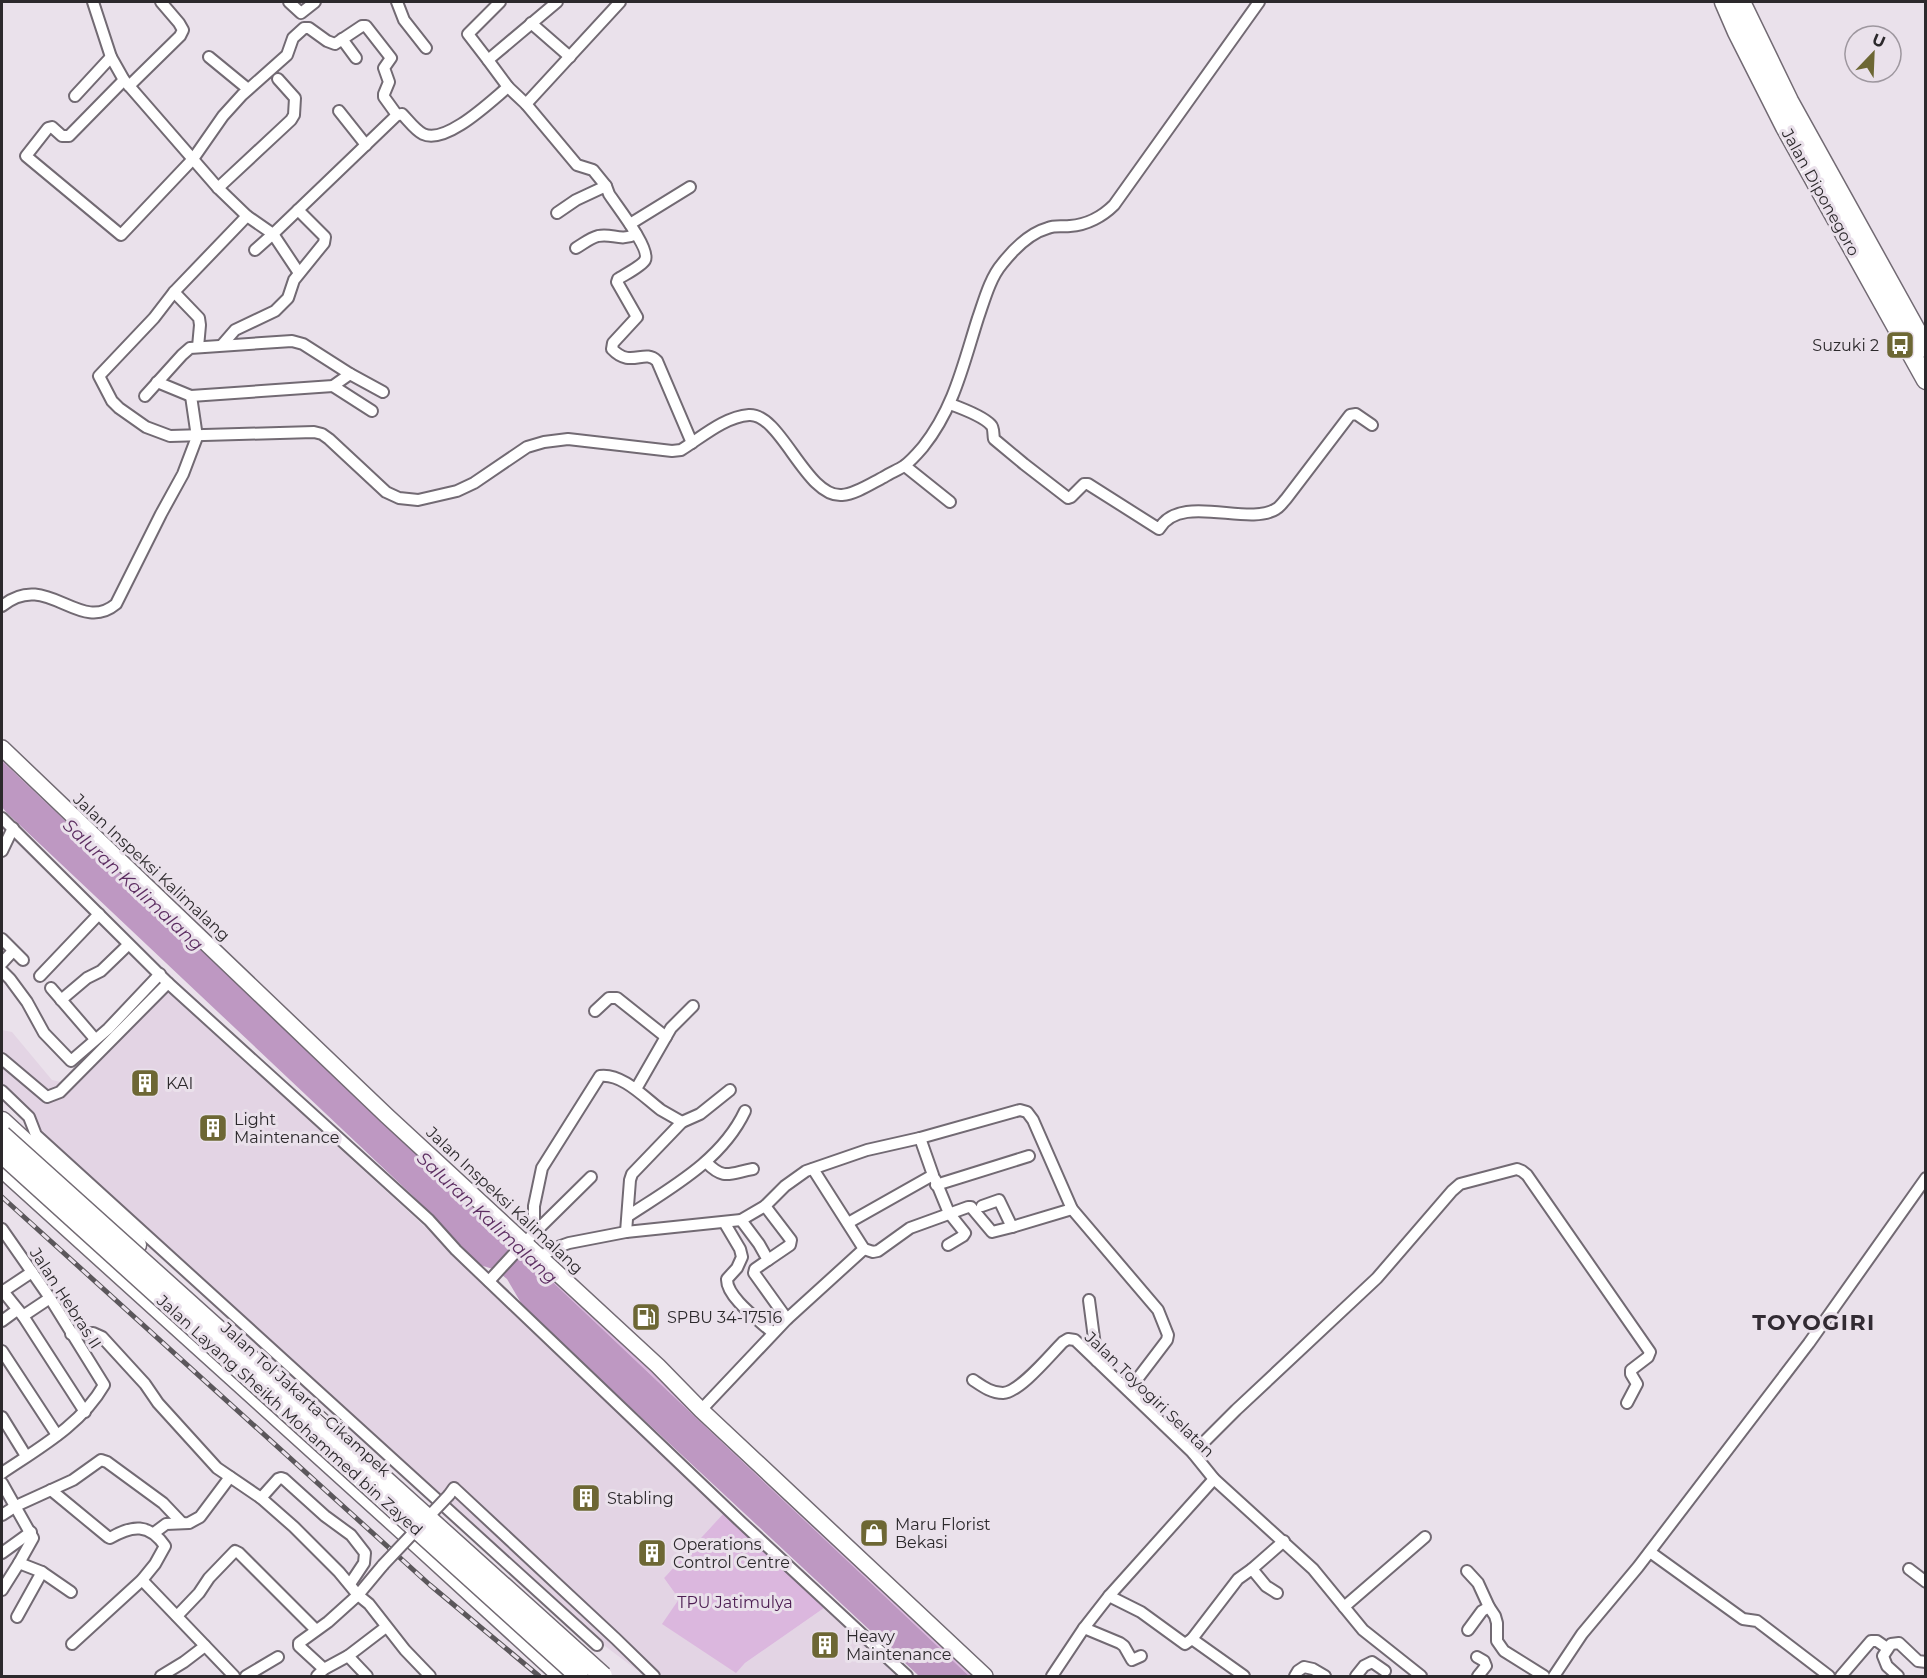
<svg xmlns="http://www.w3.org/2000/svg" width="1927" height="1678" viewBox="0 0 1927 1678" font-family="Montserrat,sans-serif">
  <style>
    .built { fill: #e3d4e4 }
    .green { fill: #dbb7de }
    .water { fill: #be98c2 }
    .lines { fill: none; stroke-linecap: round; stroke-linejoin: round }
    .street-casing { stroke: #726a73; stroke-width: 14 }
    .primary-casing { stroke: #726a73; stroke-width: 18 }
    .highway-casing { stroke: #726a73; stroke-width: 21 }
    .street { stroke: #fff; stroke-width: 10 }
    .primary { stroke: #fff; stroke-width: 15 }
    .highway { stroke: #fff; stroke-width: 18 }
    .rail-casing { stroke: #5b575b; stroke-width: 5 }
    .rail { stroke: #eae1eb; stroke-width: 3; stroke-dasharray: 9; stroke-linecap: butt }
    .street-bridge-casing { stroke: #726a73; stroke-width: 14; stroke-linecap: butt }
    .highway-bridge-casing { stroke: #726a73; stroke-width: 21; stroke-linecap: butt }
    .street-bridge { stroke: #fff; stroke-width: 10 }
    .highway-bridge { stroke: #fff; stroke-width: 18 }
    .labels { text-anchor: middle; stroke-width: 6; stroke-linejoin: round; paint-order: stroke }
    .street-label { font-size: 16px; fill: #2c292c; stroke: #eae1eb }
    .poi-label { font-size: 16px; fill: #2c292c; stroke: #eae1eb; text-anchor: start }
    .park-label { font-size: 16px; fill: #4e2054; stroke: #eae1eb }
    .water-label { font-size: 18px; font-style: italic; fill: #5d2e62; stroke: #eae1eb }
    .district-label { font-size: 22px; font-weight: bold; letter-spacing: 1.5px; fill: #322b33; stroke: #eae1eb }
  </style>
  <rect width="100%" height="100%" fill="#eae1eb"/>
  <!-- built -->
  <polygon class="built" points="158,982 425,1227 723,1514 664,1578 679,1599 663,1624 736,1672 745,1663 824,1608 898,1676 645,1676 558,1611 284,1356 2,1101 2,1030 12,1032 52,1080 61,1082"/>
  <!-- green -->
  <g class="green">
    <polygon points="2,748 985,1676 969,1676 2,761"/>
    <polygon points="723,1514 824,1608 745,1663 736,1673 662,1624 679,1599 664,1578"/>
  </g>
  <!-- water -->
  <polygon class="water" points="2,761 969,1676 919,1676 524,1308 507,1279 496,1270 480,1265 413,1196 6,812 2,807"/>
  <g class="lines">
    <!-- street casing -->
    <g class="street-casing">
      <g id="street">
        <path d="M93 2 111 57 124 80 218 188 247 216 174 292 154 318 99 376 112 401 119 408 146 427 170 436 314 432 322 434 329 439 386 492 399 498 418 500 457 491 474 483 527 447 544 442 568 439 672 451 681 450C702 437 724 417 749 415 781 413 806 498 842 495 856 494 872 483 884 477 890 473 898 470 904 466 911 461 917 454 923 447 954 408 963 365 978 318 984 301 990 278 1002 264 1013 250 1030 233 1048 228 1055 225 1063 227 1070 226 1087 225 1103 216 1114 205L1259 2"/>
        <polyline points="289,2 301,13 315,2"/>
        <polyline points="397,2 404,20 426,48"/>
        <polyline points="531,23 570,57"/>
        <polyline points="342,39 356,58"/>
        <polyline points="209,57 248,89"/>
        <polyline points="488,60 468,34 500,2"/>
        <path d="M124 80 69 136H62L52 127 48 128 26 156 121 235 193 159 223 116 242 95 287 55 293 38 304 28H309L327 41 335 44 362 26H366L391 58 384 68 389 82 384 94V97L397 115 402 114C408 120 415 130 423 134 446 145 491 101 508 87L526 104 577 165 593 170 606 186 609 194C616 205 651 249 645 260 642 266 624 275 618 279L617 282 637 317 613 343 612 349C631 369 644 348 657 361L692 443"/>
        <polyline points="129,86 180,36 183,30 179,23 161,2"/>
        <polyline points="508,87 488,60 557,2"/>
        <polyline points="75,96 111,57"/>
        <polyline points="526,104 620,2"/>
        <polyline points="339,111 366,145"/>
        <polyline points="218,188 291,120 294,115 295,98 278,79"/>
        <polyline points="557,213 576,200 606,186"/>
        <polyline points="247,216 273,234 397,115"/>
        <polyline points="630,224 690,187"/>
        <path d="M576 248C583 244 590 238 598 236 613 233 620 242 636 234"/>
        <polyline points="255,250 273,234 299,273"/>
        <polyline points="174,292 199,318 200,325 198,347"/>
        <polyline points="222,345 235,330 275,311 288,298 294,280 324,243 325,237 298,210"/>
        <polyline points="157,382 191,396"/>
        <polyline points="333,386 372,411"/>
        <polyline points="145,396 182,355 190,348 292,341 303,344 350,374 383,392"/>
        <path d="M950 404C961 408 983 416 991 425 994 428 993 434 994 439L1024 464 1068 498 1071 497 1084 484H1088L1159 529C1180 492 1248 527 1276 509 1280 507 1283 502 1286 499L1350 415 1356 414 1372 425"/>
        <polyline points="905,466 950,502"/>
        <path d="M2 606C47 569 79 635 116 604L161 514 183 474 197 437 191 396 333 386 350 374"/>
        <polyline points="2,818 168,983 429,1220 456,1250 741,1522 907,1676"/>
        <polyline points="2,851 13,828"/>
        <polyline points="2,939 23,960"/>
        <polyline points="2,963 13,951"/>
        <polyline points="2,971 10,979 27,1002 44,1033 71,1061 108,1029 160,974"/>
        <polyline points="40,976 99,914"/>
        <polyline points="51,988 95,1039"/>
        <polyline points="61,1000 87,978 101,971 128,945"/>
        <polyline points="595,1011 609,998 617,998 666,1037"/>
        <polyline points="2,1059 47,1097 60,1092 168,983"/>
        <polyline points="636,1089 671,1028 693,1006"/>
        <polyline points="2,1091 29,1117 36,1135 597,1645"/>
        <path d="M706 1162C724 1181 730 1173 753 1169"/>
        <polyline points="935,1179 949,1213 965,1233 963,1236 948,1245"/>
        <polyline points="936,1185 1029,1156"/>
        <polyline points="765,1206 791,1240 790,1245 768,1260"/>
        <path d="M628 1216C672 1187 722 1160 745 1111"/>
        <polyline points="741,1220 759,1244 768,1260 755,1269 754,1273 787,1319"/>
        <path d="M724 1222 740 1249 742 1257 737 1268 727 1279C726 1297 760 1321 773 1333"/>
        <polyline points="848,1223 933,1175 920,1138"/>
        <polyline points="1012,1227 1072,1209"/>
        <path d="M2 1229 50 1298 104 1385C81 1425 39 1448 2 1473"/>
        <polyline points="626,1232 630,1180 632,1174 682,1122 700,1114 730,1090"/>
        <path d="M534 1233V1206L542 1168 600 1076C622 1073 645 1098 661 1110 668 1114 675 1118 682 1122"/>
        <polyline points="864,1249 873,1252 878,1251 910,1228 968,1207 971,1207 992,1232 1012,1227 999,1200 982,1206"/>
        <polyline points="540,1257 555,1248 569,1243 626,1232 741,1220 765,1206 785,1186 806,1171 867,1150 920,1138 1020,1110 1027,1112 1033,1120 1072,1209 1158,1310 1168,1335 1167,1340 1129,1390"/>
        <polyline points="489,1281 524,1243 591,1177"/>
        <polyline points="2,1290 23,1316 85,1412"/>
        <polyline points="2,1292 32,1272"/>
        <polyline points="1089,1300 1097,1361"/>
        <polyline points="23,1316 50,1298"/>
        <polyline points="2,1321 17,1310"/>
        <polyline points="71,1334 93,1333 102,1337 145,1384 158,1403 217,1468 261,1498 294,1527 339,1572 358,1595 369,1604 405,1650 430,1676"/>
        <polyline points="2,1351 57,1435"/>
        <path d="M973 1380C982 1386 991 1393 1003 1393 1020 1392 1050 1355 1063 1342L1068 1339 1075 1340 1193 1453 1214 1479 1313 1569 1363 1630 1421 1676"/>
        <polyline points="701,1410 787,1319 864,1249 813,1169"/>
        <polyline points="2,1417 26,1456"/>
        <polyline points="1193,1453 1236,1410 1377,1278 1452,1191 1460,1184 1517,1169 1522,1171 1527,1175 1650,1352 1648,1357 1631,1370 1631,1374 1637,1384 1627,1403"/>
        <polyline points="2,1483 33,1538 19,1563 42,1572 71,1592"/>
        <path d="M51 1490 108 1537 110 1538C132 1525 149 1523 165 1546L155 1564 142 1580 72 1644"/>
        <polyline points="449,1495 454,1488 616,1639 654,1676"/>
        <polyline points="261,1498 278,1479 281,1478 284,1479 325,1516 351,1535 365,1553 364,1563 350,1584"/>
        <polyline points="2,1515 16,1506 73,1480 101,1460 107,1462 163,1503 182,1523"/>
        <polyline points="154,1533 166,1524 189,1523 200,1517 230,1477"/>
        <polyline points="1650,1552 1743,1619 1757,1621 1829,1676"/>
        <polyline points="2,1553 31,1532"/>
        <polyline points="1909,1569 1926,1582"/>
        <polyline points="1467,1571 1478,1583 1489,1607 1495,1616 1497,1623 1497,1641 1504,1651 1544,1676"/>
        <polyline points="142,1580 234,1676"/>
        <polyline points="2,1590 19,1563"/>
        <polyline points="1277,1593 1266,1586 1252,1569 1284,1541"/>
        <polyline points="1109,1596 1141,1612 1185,1644 1192,1639 1238,1579 1252,1569"/>
        <polyline points="1344,1607 1425,1537"/>
        <polyline points="177,1616 199,1593 209,1578 235,1551 239,1553 316,1630"/>
        <polyline points="17,1617 42,1572"/>
        <polyline points="1084,1628 1120,1643 1124,1646 1132,1660 1141,1656"/>
        <polyline points="1468,1630 1482,1611 1489,1607"/>
        <polyline points="1192,1639 1244,1676"/>
        <polyline points="348,1656 367,1676"/>
        <polyline points="1477,1657 1484,1661 1486,1666 1478,1676"/>
        <polyline points="324,1669 299,1646 299,1643 328,1622 358,1595 383,1565"/>
        <polyline points="161,1676 184,1662 205,1646"/>
        <polyline points="246,1676 278,1657"/>
        <polyline points="317,1676 324,1669 348,1656 386,1627"/>
        <polyline points="1052,1676 1084,1628 1109,1596 1214,1479"/>
        <polyline points="1295,1676 1298,1671 1304,1667 1313,1669 1325,1676"/>
        <polyline points="1356,1676 1364,1666 1372,1662 1385,1671"/>
        <polyline points="1554,1676 1582,1634 1638,1567 1809,1343 1926,1178"/>
        <polyline points="1841,1676 1871,1641 1877,1641 1887,1648"/>
        <polyline points="1898,1676 1887,1666 1883,1656 1891,1644 1899,1643 1918,1661 1926,1662"/>
      </g>
    </g>
    <!-- primary casing -->
    <g class="primary-casing">
      <polyline id="primary" points="2,748 387,1116 658,1366 701,1410 985,1676"/>
    </g>
    <!-- highway casing -->
    <g class="highway-casing">
      <g id="highway">
        <polyline points="1724,2 1737,32 1785,127 1926,380"/>
        <polyline points="1741,2 1789,101 1926,348"/>
        <polyline points="2,1121 137,1245"/>
        <polyline points="2,1168 409,1536 562,1676"/>
      </g>
    </g>
    <!-- street -->
    <use href="#street" class="street"/>
    <!-- primary -->
    <use href="#primary" class="primary"/>
    <!-- highway -->
    <use href="#highway" class="highway"/>
    <!-- rail casing -->
    <g class="rail-casing">
      <polyline id="rail" points="2,1197 430,1585 539,1676"/>
    </g>
    <!-- rail -->
    <use href="#rail" class="rail"/>
    <!-- street-bridge casing -->
    <g class="street-bridge-casing">
      <polyline id="street-bridge" points="383,1565 449,1495"/>
    </g>
    <!-- highway-bridge casing -->
    <g class="highway-bridge-casing">
      <g id="highway-bridge">
        <polyline points="2,1135 603,1676"/>
        <polyline points="2,1154 579,1676"/>
      </g>
    </g>
    <!-- street-bridge -->
    <use href="#street-bridge" class="street-bridge"/>
    <!-- highway-bridge -->
    <use href="#highway-bridge" class="highway-bridge"/>
  </g>
  <!-- icons -->
  <defs>
    <g id="bus-square" transform="scale(1.5)"><rect x="-9" y="-9" width="18" height="18" rx="4" fill="#6d6734" stroke="#eae1eb"/><path d="M-5-6H5V4H4V6H2V4H-2V6H-4V4H-5ZM-3.5-4V0h7V-4ZM-3.5 1.2v1.5H-2V1.2ZM2 1.2v1.5H3.5V1.2Z" fill="#fff"/></g>
    <g id="building-square" transform="scale(1.5)"><rect x="-9" y="-9" width="18" height="18" rx="4" fill="#6d6734" stroke="#eae1eb"/><path d="M-4-6H4V6H1V3H-1V6H-4ZM-2.5-4.3h1.7v1.8h-1.7ZM.8-4.3h1.7v1.8H.8ZM-2.5-1h1.7V.8h-1.7ZM.8-1h1.7V.8H.8Z" fill="#fff"/></g>
    <g id="fuel-square" transform="scale(1.5)"><rect x="-9" y="-9" width="18" height="18" rx="4" fill="#6d6734" stroke="#eae1eb"/><path d="M-5.5-6h7V0h2V4h1.3V-2.5L3-4.5l.8-.8L6-3V5H2.5V1h-1V6h-7ZM-4.2-4.7v3.2H.2V-4.7Z" fill="#fff"/></g>
    <g id="shop-square" transform="scale(1.5)"><rect x="-9" y="-9" width="18" height="18" rx="4" fill="#6d6734" stroke="#eae1eb"/><path d="M-5-2.5h2.3a2.7 3.5 0 0 1 5.4 0H5L5.5 6h-11ZM-1.5-2.5h3a1.5 2.3 0 0 0-3 0Z" fill="#fff"/></g>
  </defs>
  <g fill-rule="evenodd">
    <use href="#bus-square" x="1900" y="345"/>
    <use href="#building-square" x="145" y="1083"/>
    <use href="#building-square" x="213" y="1128"/>
    <use href="#fuel-square" x="646" y="1317"/>
    <use href="#building-square" x="586" y="1498"/>
    <use href="#shop-square" x="874" y="1533"/>
    <use href="#building-square" x="652" y="1553"/>
    <use href="#building-square" x="825" y="1645"/>
  </g>
  <g class="labels">
    <!-- street labels -->
    <g class="street-label">
      <text transform="translate(1821 192) rotate(61)" y="6">Jalan Diponegoro</text>
      <text transform="translate(152 867) rotate(43)" y="6">Jalan Inspeksi Kalimalang</text>
      <text transform="translate(505 1200) rotate(43)" y="6">Jalan Inspeksi Kalimalang</text>
      <text transform="translate(66 1298) rotate(57)" y="6">Jalan Hebras II</text>
      <text transform="translate(1150 1394) rotate(44)" y="6">Jalan Toyogiri Selatan</text>
      <text transform="translate(306 1399) rotate(42)" y="6">Jalan Tol Jakarta–Cikampek</text>
      <text transform="translate(290 1415) rotate(42)" y="6">Jalan Layang Sheikh Mohammed bin Zayed</text>
    </g>
    <!-- poi labels -->
    <g class="poi-label">
      <text x="1879" y="351" text-anchor="end">Suzuki 2</text>
      <text x="166" y="1089">KAI</text>
      <text x="234" y="1125">Light<tspan x="234" dy="18">Maintenance</tspan></text>
      <text x="667" y="1323">SPBU 34-17516</text>
      <text x="607" y="1504">Stabling</text>
      <text x="895" y="1530">Maru Florist<tspan x="895" dy="18">Bekasi</tspan></text>
      <text x="673" y="1550">Operations<tspan x="673" dy="18">Control Centre</tspan></text>
      <text x="846" y="1642">Heavy<tspan x="846" dy="18">Maintenance</tspan></text>
    </g>
    <!-- park labels -->
    <g class="park-label">
      <text x="735" y="1608">TPU Jatimulya</text>
    </g>
    <!-- water labels -->
    <g class="water-label">
      <text transform="translate(133 885) rotate(43)" y="6">Saluran Kalimalang</text>
      <text transform="translate(487 1218) rotate(43)" y="6">Saluran Kalimalang</text>
    </g>
    <!-- district labels -->
    <g class="district-label">
      <text x="1814" y="1330">TOYOGIRI</text>
    </g>
  </g>
  <!-- border -->
  <rect width="1927" height="1678" fill="none" stroke="#2c292c" stroke-width="6"/>
  <!-- north arrow -->
  <g transform="translate(1873 54) rotate(23)"><circle r="28" fill="#eae1eb" stroke="#9e979f" stroke-width="1.5"/>
  <path d="M0-4.5L10 22L0 15L-10 22Z" fill="#6d6734"/>
  <text y="-9" font-size="16" font-weight="bold" text-anchor="middle" fill="#2c292c">U</text>
  </g>
</svg>
